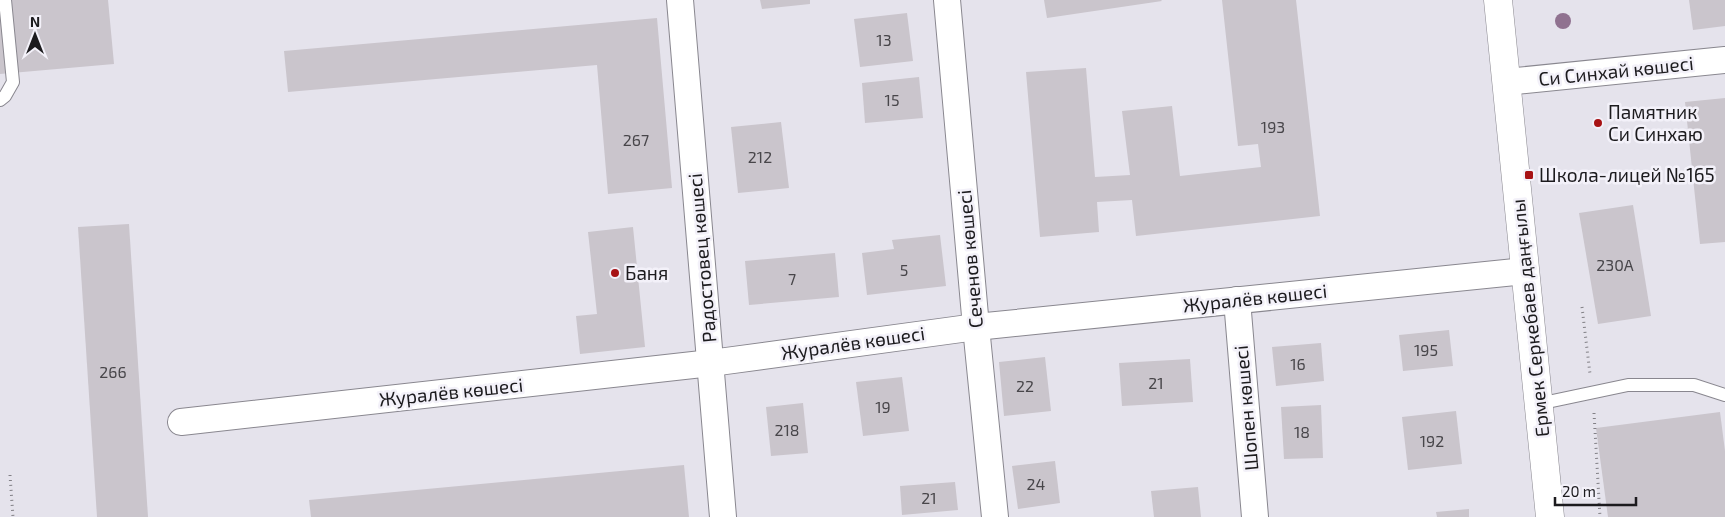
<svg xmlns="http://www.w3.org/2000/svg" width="1725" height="517" viewBox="0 0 1725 517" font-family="'Exo 2',sans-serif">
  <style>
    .building { fill: #cac5cc }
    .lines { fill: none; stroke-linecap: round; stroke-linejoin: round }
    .service-casing { stroke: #89878f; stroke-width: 14 }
    .minor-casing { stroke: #89878f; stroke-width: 28 }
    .tertiary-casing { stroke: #89878f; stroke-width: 29 }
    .path { stroke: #828086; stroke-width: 3; stroke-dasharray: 1 4; stroke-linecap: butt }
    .service { stroke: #fff; stroke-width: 12 }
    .minor { stroke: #fff; stroke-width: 26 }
    .tertiary { stroke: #fff; stroke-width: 28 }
    .tree { fill: #907290 }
    .poi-dot { fill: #a71214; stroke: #f3f1f9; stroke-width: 2 }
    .labels { text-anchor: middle; stroke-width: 5; stroke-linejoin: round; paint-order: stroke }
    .number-label { font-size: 16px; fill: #48464a }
    .street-label { font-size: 19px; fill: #1c1b1e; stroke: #f3f1f9 }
    .poi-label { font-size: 19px; fill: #1c1b1e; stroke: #f3f1f9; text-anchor: start }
  </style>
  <rect width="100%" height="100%" fill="#e5e3ec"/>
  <!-- building -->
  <g class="building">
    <polygon points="0,0 108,0 114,64 0,74"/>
    <polygon points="760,0 810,0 810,4 762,9"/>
    <polygon points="1044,0 1161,0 1162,1 1047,18"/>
    <polygon points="1222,0 1296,0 1320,216 1136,236 1132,200 1097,202 1099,232 1040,237 1026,72 1086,68 1095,177 1130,175 1122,111 1172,106 1180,176 1261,167 1258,144 1238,146"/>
    <polygon points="1689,0 1725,0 1725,26 1693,30"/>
    <polygon points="907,13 913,61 860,67 854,19"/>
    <polygon points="657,18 672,188 608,194 597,65 288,92 284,51"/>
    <polygon points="919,77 923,118 865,123 862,83"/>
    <polygon points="1725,98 1725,242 1700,244 1685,102"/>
    <polygon points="781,122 789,188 738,193 731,127"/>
    <polygon points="1633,205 1651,316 1598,324 1579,213"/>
    <polygon points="129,224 148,517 97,517 78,227"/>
    <polygon points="633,227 645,347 580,354 576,316 597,314 588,232"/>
    <polygon points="940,235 946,286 867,295 862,253 894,249 892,240"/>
    <polygon points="835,253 839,297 749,305 745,261"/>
    <polygon points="1449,330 1453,366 1403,371 1399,335"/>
    <polygon points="1321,343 1324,381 1276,386 1272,347"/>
    <polygon points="1045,357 1051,411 1004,416 999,362"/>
    <polygon points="1190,359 1193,402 1122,406 1119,363"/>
    <polygon points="902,377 909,431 863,436 856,382"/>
    <polygon points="803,403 808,453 771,456 766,407"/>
    <polygon points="1321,405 1323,458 1284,459 1281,407"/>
    <polygon points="1456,411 1462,464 1408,470 1402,417"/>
    <polygon points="1720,412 1725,451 1725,517 1608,517 1596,428"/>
    <polygon points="1055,461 1060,503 1018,509 1012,466"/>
    <polygon points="684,465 689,517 311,517 309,500"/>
    <polygon points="955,482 958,510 902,515 900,486"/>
    <polygon points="1198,487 1201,517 1154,517 1151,491"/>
    <polygon points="1469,509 1469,517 1437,517 1436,512"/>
  </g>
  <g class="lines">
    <!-- service casing -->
    <g class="service-casing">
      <g id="service">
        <polyline points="0,100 5,96 13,82 5,0"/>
        <polyline points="1538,404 1628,385 1694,385 1725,395"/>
      </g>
    </g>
    <!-- minor casing -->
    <g class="minor-casing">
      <g id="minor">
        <polyline points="680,0 723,517"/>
        <polyline points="947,0 976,327 995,517"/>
        <polyline points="1506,82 1725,60"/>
        <polyline points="1237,300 1255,517"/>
        <polyline points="181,422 711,363 976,327 1525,271"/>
      </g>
    </g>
    <!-- tertiary casing -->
    <g class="tertiary-casing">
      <polyline id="tertiary" points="1498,0 1550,517"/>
    </g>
    <!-- path -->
    <g class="path">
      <polyline points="1582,307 1590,374"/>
      <polyline points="1594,413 1600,517"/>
      <polyline points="10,475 13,517"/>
    </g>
    <!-- service -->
    <use href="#service" class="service"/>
    <!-- minor -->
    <use href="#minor" class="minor"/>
    <!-- tertiary -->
    <use href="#tertiary" class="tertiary"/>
  </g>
  <!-- trees -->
  <circle class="tree" cx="1563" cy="21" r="8"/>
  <!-- markers -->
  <g class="poi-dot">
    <circle cx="1598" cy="123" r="5"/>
    <rect x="1524" y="170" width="10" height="10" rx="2.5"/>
    <circle cx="615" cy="273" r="5"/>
  </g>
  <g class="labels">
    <!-- number labels -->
    <g class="number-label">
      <text x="884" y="46">13</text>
      <text x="892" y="106">15</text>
      <text x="1273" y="133">193</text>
      <text x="636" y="146">267</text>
      <text x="760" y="163">212</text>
      <text x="1615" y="271">230А</text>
      <text x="904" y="276">5</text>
      <text x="792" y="285">7</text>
      <text x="1426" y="356">195</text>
      <text x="1298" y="370">16</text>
      <text x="113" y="378">266</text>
      <text x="1156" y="389">21</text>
      <text x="1025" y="392">22</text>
      <text x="883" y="413">19</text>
      <text x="787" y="436">218</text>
      <text x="1302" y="438">18</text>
      <text x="1432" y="447">192</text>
      <text x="1036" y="490">24</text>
      <text x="929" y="504">21</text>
    </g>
    <!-- street labels -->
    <g class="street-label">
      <text transform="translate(1616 71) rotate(-6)" y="7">Си Синхай көшесі</text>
      <text transform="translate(702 258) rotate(-95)" y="7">Радостовец көшесі</text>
      <text transform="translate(970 259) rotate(-95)" y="7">Сеченов көшесі</text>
      <text transform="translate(1255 298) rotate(-6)" y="7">Журалёв көшесі</text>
      <text transform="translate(1530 318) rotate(-96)" y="7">Ермек Серкебаев даңғылы</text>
      <text transform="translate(853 343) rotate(-8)" y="7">Журалёв көшесі</text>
      <text transform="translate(451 392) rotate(-6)" y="7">Журалёв көшесі</text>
      <text transform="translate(1246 408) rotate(-95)" y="7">Шопен көшесі</text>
    </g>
    <!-- poi labels -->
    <g class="poi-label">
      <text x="1608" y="119">Памятник<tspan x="1608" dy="22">Си Синхаю</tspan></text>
      <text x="1539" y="182">Школа-лицей №165</text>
      <text x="625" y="280">Баня</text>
    </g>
  </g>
  <!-- north arrow -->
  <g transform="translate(35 35)" stroke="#f3f1f9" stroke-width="4" paint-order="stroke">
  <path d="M0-4L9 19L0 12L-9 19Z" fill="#1c1b1e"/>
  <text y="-8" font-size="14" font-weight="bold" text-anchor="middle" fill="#1c1b1e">N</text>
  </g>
  <!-- scale -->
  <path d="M1555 497v8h81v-8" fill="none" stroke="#1c1b1e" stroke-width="2.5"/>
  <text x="1562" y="497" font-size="15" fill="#1c1b1e" stroke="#f3f1f9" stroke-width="4" paint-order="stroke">20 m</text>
</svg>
